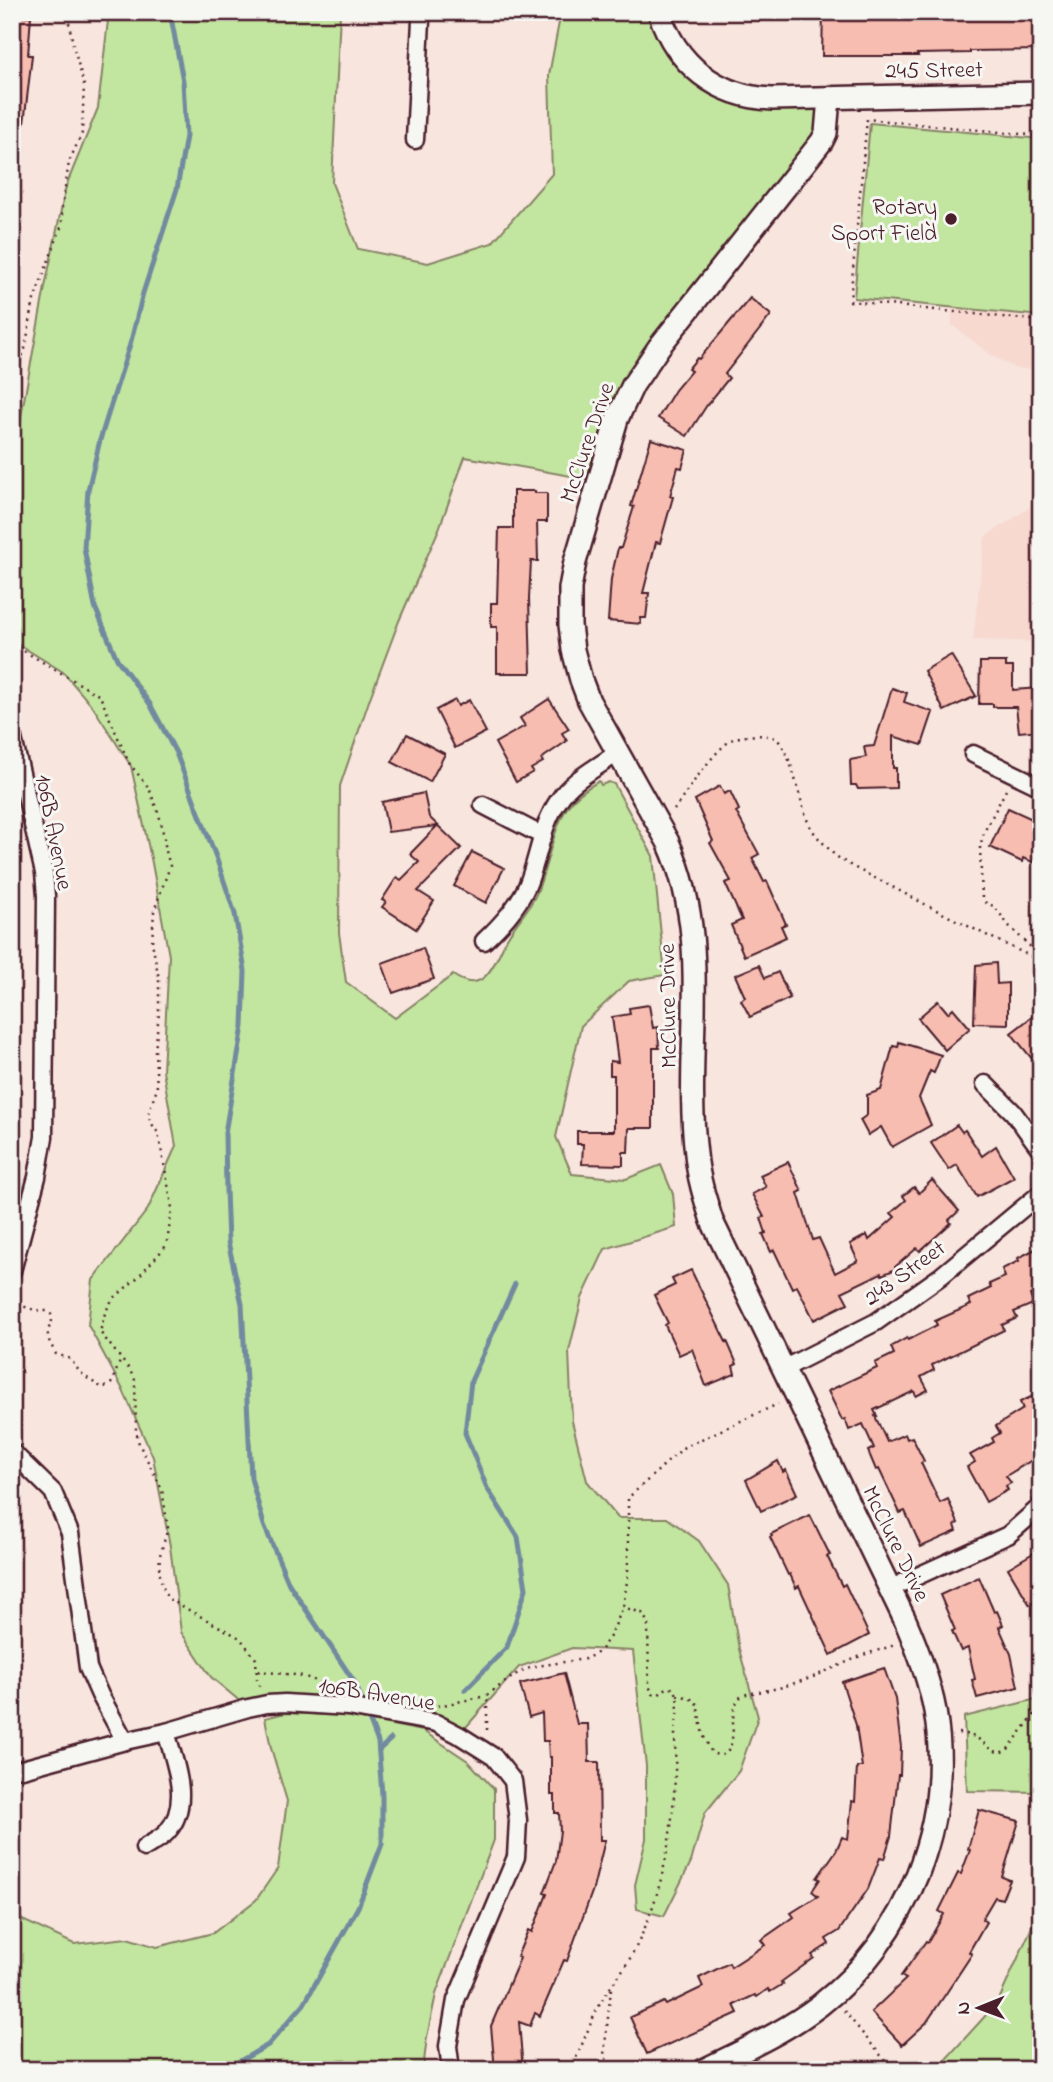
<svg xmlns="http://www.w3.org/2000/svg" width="1053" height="2082" viewBox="0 0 1053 2082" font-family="'Indie Flower',sans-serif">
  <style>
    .built { fill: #f7d9d0 }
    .green { fill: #c2e59f; stroke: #868265; stroke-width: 2 }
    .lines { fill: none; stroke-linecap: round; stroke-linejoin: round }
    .stream { stroke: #728a9f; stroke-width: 5 }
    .building { fill: #f8bdb1; stroke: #4a1f2b; stroke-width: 2 }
    .street-casing { stroke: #4a1f2b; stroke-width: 21 }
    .secondary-casing { stroke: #4a1f2b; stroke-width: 26 }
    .path { stroke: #4a1f2b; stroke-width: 2.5; stroke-dasharray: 2 5; stroke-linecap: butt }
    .street { stroke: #f6f6f2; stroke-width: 16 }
    .secondary { stroke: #f6f6f2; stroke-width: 21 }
    .poi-dot { fill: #4a1f2b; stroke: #f6f6f2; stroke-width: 2.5 }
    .labels { text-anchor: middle; stroke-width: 6; stroke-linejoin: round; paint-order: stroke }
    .street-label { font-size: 23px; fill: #4a1f2b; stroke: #f6f6f2 }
    .poi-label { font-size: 23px; fill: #4a1f2b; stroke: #f6f6f2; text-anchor: end }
  </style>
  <rect width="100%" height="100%" fill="#f7e5de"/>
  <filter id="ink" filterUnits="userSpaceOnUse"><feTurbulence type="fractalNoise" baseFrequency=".0143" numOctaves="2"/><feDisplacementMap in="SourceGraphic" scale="14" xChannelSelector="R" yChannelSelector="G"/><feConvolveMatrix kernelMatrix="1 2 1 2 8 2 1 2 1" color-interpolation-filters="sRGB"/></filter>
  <g filter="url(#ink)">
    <!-- built -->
    <g class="built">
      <polygon points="952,308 1041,317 1041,370 1014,368 990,354 952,325"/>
      <polygon points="1041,500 1041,642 973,640 985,537"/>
    </g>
    <!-- green -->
    <g class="green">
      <path d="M109 12H340L332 183 358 249 428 263 492 243 552 174 549 75 561 12H659L720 87 829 98 826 133 659 347 598 481 465 457 439 529 399 621 370 698 340 786 339 933 346 982 395 1018 453 975C484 997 494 964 505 942 514 924 530 910 537 892 548 865 553 827 569 805 576 795 588 787 599 781L601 785 609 782 614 784 653 856 665 975 629 981 581 1026 556 1137 572 1174 626 1179 661 1165 673 1194 676 1227 605 1249 582 1298 569 1351 572 1421 587 1481 618 1518H667L699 1541 728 1585 739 1649 758 1717 739 1771 705 1813 691 1862 664 1916 637 1909 635 1885 646 1839V1766L633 1651 572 1648 519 1667 459 1735 400 1717 248 1708 211 1677 181 1632 170 1546 153 1457 122 1388 88 1325 93 1280 148 1209 176 1146 163 1071 169 956 152 863 131 766 93 707 63 672 18 644 12 628V465L45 287 66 186 98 108Z"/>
      <polygon points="870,123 1041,139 1041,316 854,298"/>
      <polygon points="1041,1698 1041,1792 967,1791 964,1717"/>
      <polygon points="285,1713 340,1715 423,1731 468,1761 494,1789 494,1840 436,1994 427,2037 423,2070 12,2070 12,1912 16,1917 74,1944 127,1938 157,1947 213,1933 256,1900 278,1868 287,1801 271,1748 265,1718"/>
      <polygon points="1041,1902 1041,2070 936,2070 998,2002 1037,1916"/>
    </g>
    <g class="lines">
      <!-- stream -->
      <g class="stream">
        <polyline points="170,12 183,81 186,136 177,189 143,293 131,341 100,440 88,490 84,548 95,607 117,659 150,704 176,753 216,857 235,914 245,971 243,1026 225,1133 226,1190 228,1242 242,1304 251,1478 264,1525 289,1584 355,1683 378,1742 382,1795 382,1844 358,1907 304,2004 268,2045 224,2070"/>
        <polyline points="465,1690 507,1647 526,1589 518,1537 487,1488 465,1433 471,1381 515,1284"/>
        <polyline points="379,1750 391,1739"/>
      </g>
    </g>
    <!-- building -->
    <g class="building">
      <polygon points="823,12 843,12 843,17 884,14 885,16 891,17 944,12 1041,12 1041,50 970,51 970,53 917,54 918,56 822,56"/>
      <polygon points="12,15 31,16 28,55 32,55 24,124 12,123"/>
      <polygon points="750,298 771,315 725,374 729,378 707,405 687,436 658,418 675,390 691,371 688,369 697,358 699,359"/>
      <polygon points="651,439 687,450 682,468 678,467 670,496 673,497 660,543 656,542 643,593 649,593 646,618 640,618 641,624 608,621 611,579 618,548 621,548 634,507 631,506"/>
      <polygon points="513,491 535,491 535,493 547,493 547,522 537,522 538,561 531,561 529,598 531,673 497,673 497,627 491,627 491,603 497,603 499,528 513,528"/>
      <polygon points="951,655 976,696 944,711 924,671"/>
      <polygon points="980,662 1006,662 1006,667 1013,667 1013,690 1041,688 1041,730 1019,732 1016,707 993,707 993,704 979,704"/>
      <polygon points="892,688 907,693 904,702 933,712 922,745 893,736 893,768 896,768 896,788 858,789 856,785 851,785 850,760 866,757 864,747 874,746"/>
      <polygon points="549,699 569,729 562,733 567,741 541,759 543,762 531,769 533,772 516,782 495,743 525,726 520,718"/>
      <polygon points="455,700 458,706 469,700 486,732 455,748 436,710"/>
      <polygon points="407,734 445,754 430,782 392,762"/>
      <polygon points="720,786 724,794 730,791 739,810 736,812 759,854 752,858 764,882 767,881 786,924 781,926 786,937 744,956 731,925 742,920 725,883 731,881 710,843 713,841 695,800"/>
      <polygon points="424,793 429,817 461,848 418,891 434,901 416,929 382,907 386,902 382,900 397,877 401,880 419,862 410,854 437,826 388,832 382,802"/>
      <polygon points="1008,808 1041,823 1041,865 1023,858 1022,862 990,847"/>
      <polygon points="472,852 504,868 486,903 454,886"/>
      <polygon points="423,948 434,979 393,993 382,963"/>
      <polygon points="996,963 997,984 1008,983 1008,1024 974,1023 976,965"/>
      <polygon points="759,965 765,978 778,972 790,998 750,1017 741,1000 745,997 735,975"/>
      <polygon points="938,1001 948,1013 953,1008 970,1028 945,1050 918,1018"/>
      <polygon points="649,1005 653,1028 658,1027 659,1048 653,1048 653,1128 629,1128 628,1152 623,1152 623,1165 582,1164 583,1144 577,1144 577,1131 614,1131 614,1075 610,1075 610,1061 618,1062 612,1017 630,1014 629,1008"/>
      <polygon points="1041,1010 1041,1070 1011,1033"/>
      <polygon points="899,1042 941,1055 934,1073 930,1071 919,1098 931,1125 892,1147 881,1127 868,1135 860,1120 867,1115 867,1095 881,1090 893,1046 898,1047"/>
      <polygon points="957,1125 962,1132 965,1130 982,1156 996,1146 1014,1177 977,1197 957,1165 949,1170 931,1143"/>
      <polygon points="788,1162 802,1191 798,1193 813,1240 819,1238 835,1273 858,1261 850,1244 867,1235 869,1240 895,1217 891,1213 906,1200 903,1196 914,1187 919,1193 932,1180 959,1211 949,1220 951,1223 920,1251 917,1248 895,1267 896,1269 882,1275 881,1273 842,1292 848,1303 814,1320 797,1286 792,1288 774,1250 771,1252 763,1234 766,1233 761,1218 764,1217 752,1194 766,1187 760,1175"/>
      <polygon points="1041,1246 1041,1290 1030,1295 1033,1304 1014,1312 1017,1318 1002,1325 1004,1330 932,1365 934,1370 921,1377 928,1390 916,1396 914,1391 874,1410 877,1416 875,1416 887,1442 905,1434 907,1439 912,1437 924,1461 921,1463 940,1503 948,1499 958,1523 955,1525 957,1531 921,1547 905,1511 900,1513 879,1469 876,1470 868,1451 874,1448 863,1424 849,1430 845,1419 842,1420 828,1391 877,1368 875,1363 894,1354 891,1347 907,1338 908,1340 937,1325 935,1321 971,1305 968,1299 991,1288 989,1284 1005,1277 1002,1269 1019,1261 1018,1258"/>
      <polygon points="691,1270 726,1342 727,1341 737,1364 733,1366 735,1374 706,1386 692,1349 679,1355 665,1325 668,1323 654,1295 675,1285 672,1279"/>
      <polygon points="1041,1395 1041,1439 1032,1443 1040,1455 1006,1476 1011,1483 1006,1486 1008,1490 986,1502 967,1467 975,1462 970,1455 994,1442 992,1438 1000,1433 996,1426 1023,1409 1020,1402 1033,1396 1034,1398"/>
      <polygon points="778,1461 783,1472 786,1470 797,1494 761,1511 746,1480"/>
      <polygon points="810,1515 830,1555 827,1556 842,1586 845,1584 869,1635 831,1655 799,1586 796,1588 790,1574 788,1575 770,1537 772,1536 771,1534"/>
      <polygon points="1035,1552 1041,1561 1041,1598 1030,1605 1008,1568"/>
      <polygon points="979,1577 994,1612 997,1611 1003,1625 999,1627 1011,1654 1018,1687 977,1698 972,1680 975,1679 968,1648 961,1651 952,1631 955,1630 940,1595"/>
      <polygon points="884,1668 895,1699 901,1747 900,1775 898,1775 891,1836 884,1859 880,1858 868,1889 839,1931 826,1939 829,1944 812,1955 814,1958 781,1982 783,1984 770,1992 768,1989 757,1997 755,1995 734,2005 738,2013 647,2054 630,2017 664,2002 666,2005 703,1987 699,1978 729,1963 731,1967 765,1945 761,1940 794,1917 791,1913 818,1896 812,1891 820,1879 817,1878 836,1851 842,1837 848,1839 852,1801 855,1802 857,1767 862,1767 856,1725 842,1682"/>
      <polygon points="564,1673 577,1724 588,1724 589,1762 599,1762 600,1840 605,1840 593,1889 567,1961 564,1960 540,2016 535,2013 530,2026 519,2022 523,2070 495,2070 491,2026 520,1958 517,1957 528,1930 532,1932 547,1894 544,1893 556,1861 560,1831 559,1813 555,1813 555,1795 551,1795 551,1757 549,1757 548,1741 543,1741 542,1713 529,1717 520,1684"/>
      <polygon points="979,1810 1019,1821 1002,1877 1010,1880 1002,1899 995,1897 982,1919 986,1922 969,1952 972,1954 947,1992 926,2023 902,2045 871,2012 906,1979 901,1976 926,1941 928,1942 944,1914 939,1911 958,1873 961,1874 970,1850 968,1849"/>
    </g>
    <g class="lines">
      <!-- street casing -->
      <g class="street-casing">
        <g id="street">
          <polyline points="415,140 421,20 419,12"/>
          <polyline points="12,734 44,873 46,896 44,1137 37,1177 12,1271"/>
          <polyline points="973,754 1041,787"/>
          <polyline points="483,805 543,836"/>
          <path d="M484 941C501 925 517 908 527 886 539 858 541 825 559 800 572 779 599 767 618 752"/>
          <polyline points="985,1084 1013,1112 1041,1150"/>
          <polyline points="783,1369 876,1322 941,1276 1041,1193"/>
          <polyline points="12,1452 53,1492 70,1533 88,1668 100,1695 125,1741"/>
          <polyline points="889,1589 1008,1535 1041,1506"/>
          <polyline points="22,1769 125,1741 166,1732 248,1708 267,1704 285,1703 348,1707 436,1723 459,1735 494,1757 513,1781 518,1820 516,1857 456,2000 448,2046 451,2070"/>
          <path d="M144 1848C151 1843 161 1839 167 1832 192 1804 175 1763 166 1732"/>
        </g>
      </g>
      <!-- secondary casing -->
      <g class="secondary-casing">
        <g id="secondary">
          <path d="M659 12C676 64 717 97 772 99L1041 93"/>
          <path d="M704 2070C744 2050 785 2032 820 2005 908 1937 954 1821 935 1711 929 1679 918 1650 905 1620L712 1221C705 1199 698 1177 696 1154 683 1048 714 943 668 842L589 701 581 680 573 650 570 625V588L575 562 617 419 633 385 659 347 822 141 826 133 829 98"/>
        </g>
      </g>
      <!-- path -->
      <g class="path">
        <polyline points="1041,136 867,119 850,301 1041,321"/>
        <polyline points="12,382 25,349 34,300 62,225 62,207 69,162 82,133 84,85 73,45 67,12"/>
        <polyline points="12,644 100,696 129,763 149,788 161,821 166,851 170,866 154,911 152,942 159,979 159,1013 155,1051 157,1089 148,1114 150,1121 158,1133 171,1200 172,1209 168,1236 166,1246 138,1277 112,1300 105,1313 100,1332 129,1369 135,1380 136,1430 139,1444 162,1489 168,1528 160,1555 159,1571 162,1585 167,1598 240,1638 256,1659 257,1679 261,1691"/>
        <polyline points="1006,790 984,832 980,847 982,899 987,904 994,906 1010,927 1041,957"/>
        <path d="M674 810C689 789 710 755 731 740 740 735 764 734 773 737 791 743 800 807 809 824 813 833 822 842 829 849 839 862 868 874 883 882 935 910 987 936 1041 961"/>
        <path d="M12 1300C25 1308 34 1311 49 1311 57 1322 47 1324 48 1336 49 1343 53 1348 56 1354L71 1359C78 1373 89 1380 103 1388L111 1384 121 1359"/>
        <polyline points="258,1671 303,1676 336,1689"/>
        <path d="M677 1695 690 1698 697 1704 703 1735 712 1753C738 1764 731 1725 734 1710 735 1704 738 1700 742 1695L779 1688 811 1678 863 1655 895 1645"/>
        <polyline points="438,1706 486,1696"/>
        <polyline points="487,1730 487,1695 518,1673 527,1669 537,1666 585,1659 599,1652 611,1635 623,1607 628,1575 628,1498 684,1447 778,1404"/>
        <path d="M958 1733C983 1735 982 1747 1000 1753L1008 1749 1041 1706"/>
        <polyline points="611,1989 604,2055 612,2070"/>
        <polyline points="844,2011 893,2070"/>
        <path d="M570 2070C582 2048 589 2024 601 2002 611 1985 624 1970 633 1953 668 1886 677 1810 675 1735 675 1721 682 1700 674 1689L668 1687 658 1695 653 1694 649 1686 648 1623 642 1613 623 1607"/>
      </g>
      <!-- street -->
      <use href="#street" class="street"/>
      <!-- secondary -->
      <use href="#secondary" class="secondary"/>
    </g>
  </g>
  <!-- markers -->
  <circle class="poi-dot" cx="951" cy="219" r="7"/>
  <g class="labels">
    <!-- street labels -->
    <g class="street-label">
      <text transform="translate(934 69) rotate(-1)" y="8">245 Street</text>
      <text transform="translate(586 442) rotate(-71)" y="8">McClure Drive</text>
      <text transform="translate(55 832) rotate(79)" y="8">106B Avenue</text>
      <text transform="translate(667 1006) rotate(-91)" y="8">McClure Drive</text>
      <text transform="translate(904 1272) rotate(-36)" y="8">243 Street</text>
      <text transform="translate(897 1543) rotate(64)" y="8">McClure Drive</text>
      <text transform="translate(377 1693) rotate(9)" y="8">106B Avenue</text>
    </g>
    <!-- poi labels -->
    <g class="poi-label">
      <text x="937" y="214">Rotary<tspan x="937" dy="26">Sport Field</tspan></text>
    </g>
  </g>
  <!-- margin -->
  <rect width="1053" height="2082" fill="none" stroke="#f6f6f2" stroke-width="42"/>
  <rect x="21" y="21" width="1011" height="2040" fill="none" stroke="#4a1f2b" stroke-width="2.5" filter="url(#ink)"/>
  <!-- north arrow -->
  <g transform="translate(979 2008) rotate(269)" stroke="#f6f6f2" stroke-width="5" paint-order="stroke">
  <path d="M0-5L12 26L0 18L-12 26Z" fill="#4a1f2b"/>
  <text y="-10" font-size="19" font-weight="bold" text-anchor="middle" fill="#4a1f2b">N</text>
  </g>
</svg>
